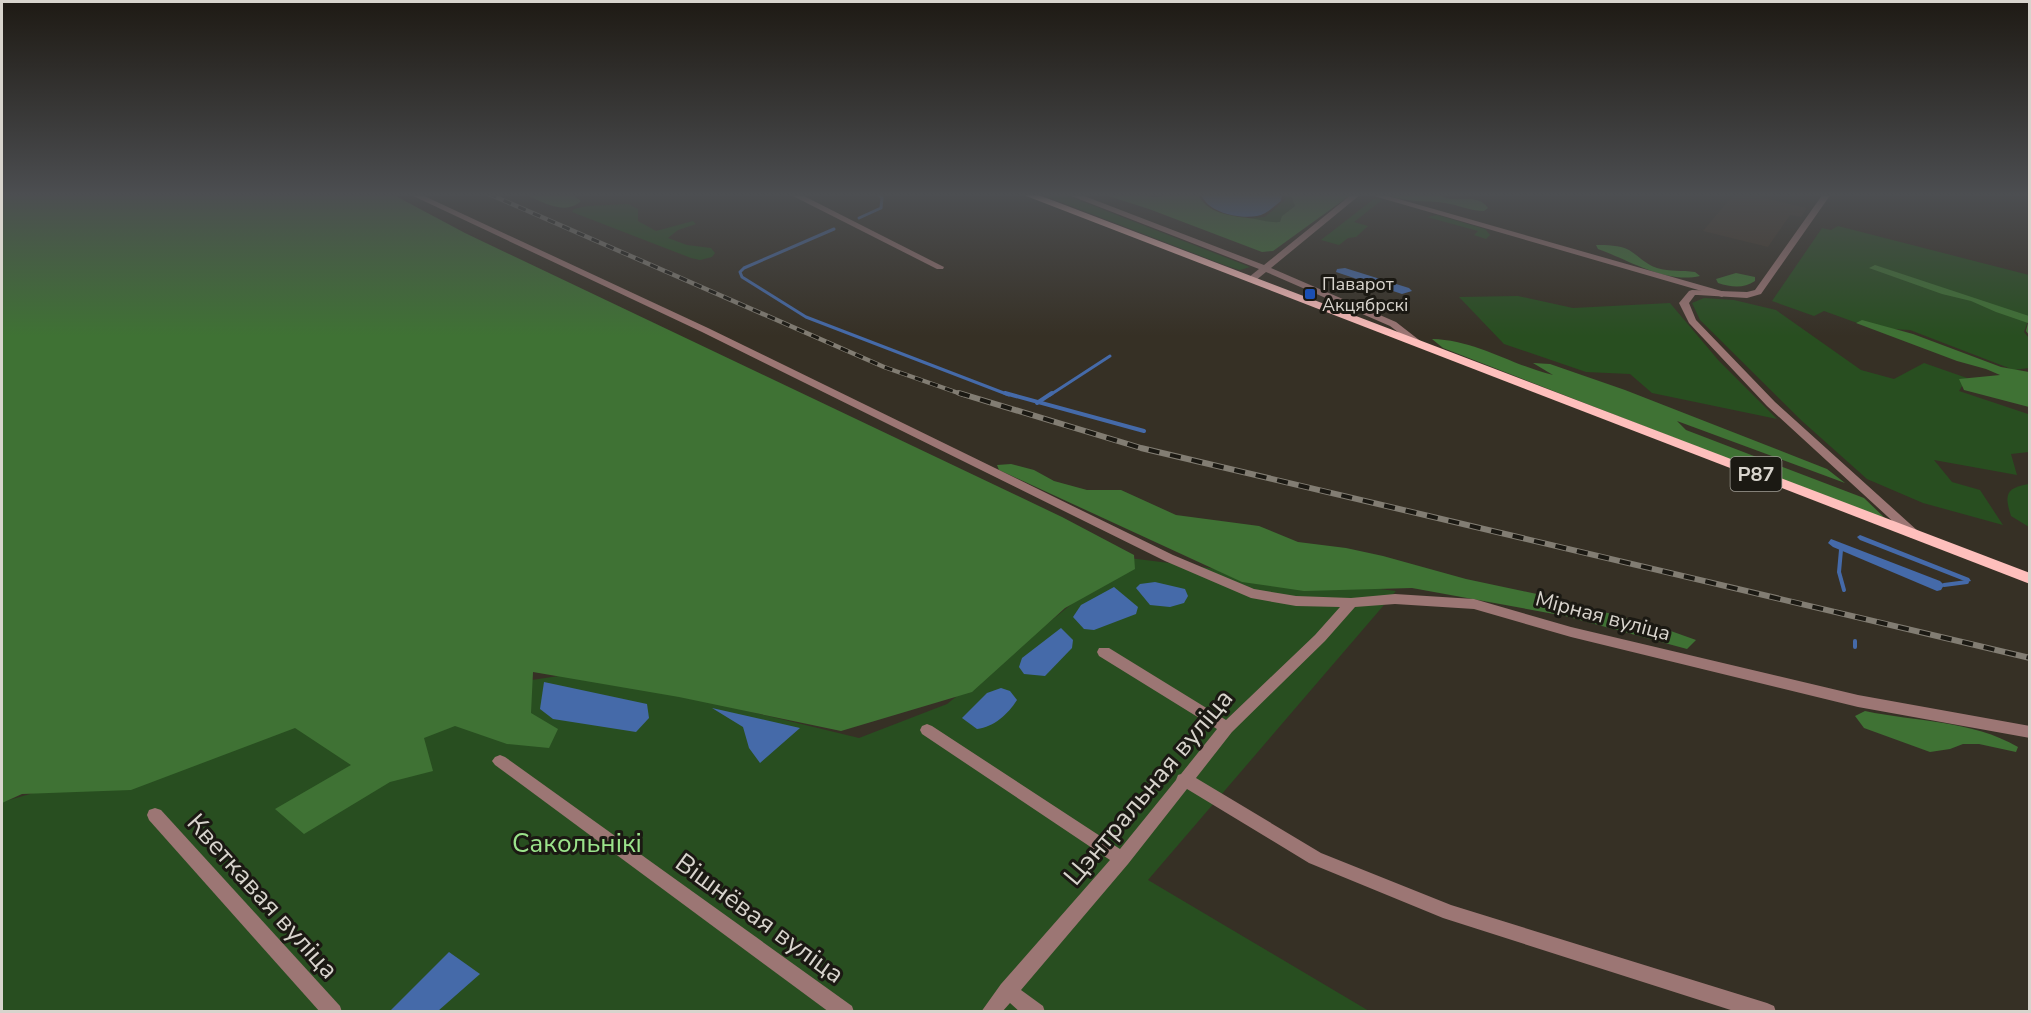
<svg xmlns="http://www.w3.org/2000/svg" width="2031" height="1013" viewBox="0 0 2031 1013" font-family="'Nunito Sans',sans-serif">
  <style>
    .industrial { fill: #433628 }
    .green { fill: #284e20 }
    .forest { fill: #3f7234 }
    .water { fill: #456aa9 }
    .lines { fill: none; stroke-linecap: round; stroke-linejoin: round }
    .stream-far1 { stroke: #456aa9; stroke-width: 3 }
    .stream { stroke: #456aa9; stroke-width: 4 }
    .minor { fill: #9c7674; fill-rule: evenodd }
    .tertiary { fill: #9c7674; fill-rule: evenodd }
    .primary { fill: #febfbc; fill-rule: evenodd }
    .rail-far1-casing { stroke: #827d73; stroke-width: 4.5 }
    .rail-casing { stroke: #827d73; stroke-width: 6 }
    .rail-far1 { stroke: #1b1913; stroke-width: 3; stroke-dasharray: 8; stroke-linecap: butt }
    .rail { stroke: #1b1913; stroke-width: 4; stroke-dasharray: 11; stroke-linecap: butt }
    .transit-dot { fill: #1a4fb4; stroke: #1b1913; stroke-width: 2 }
    .labels { text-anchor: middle; stroke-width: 6; stroke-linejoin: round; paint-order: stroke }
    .far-poi-label { font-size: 18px; fill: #d8d4cd; stroke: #1b1913; text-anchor: start }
    .shield { fill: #1b1913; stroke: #9f9c95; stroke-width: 1.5 }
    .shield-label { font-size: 20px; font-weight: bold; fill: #d8d4cd }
    .street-label { font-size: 21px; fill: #d8d4cd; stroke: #1b1913 }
    .near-street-label { font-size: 26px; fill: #d8d4cd; stroke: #1b1913 }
    .near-park-label { font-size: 26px; fill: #9be38b; stroke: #1b1913 }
  </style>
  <rect width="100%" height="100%" fill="#363025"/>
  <!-- industrial -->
  <polygon class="industrial" points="1734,194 1747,194 1807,208 1801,217 1790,215 1768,247 1703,231"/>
  <!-- green -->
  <g class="green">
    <polygon points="1040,194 1063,194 1250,267 1240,270 1227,266"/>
    <polygon points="1285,194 1292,198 1295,206 1282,216 1280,222 1269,223 1251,218 1265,217 1285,200"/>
    <polygon points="1375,198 1382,200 1354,222 1368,226 1356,237 1348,238 1339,245 1321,240"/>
    <polygon points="628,204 638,209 638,221 656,231 693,221 696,224 678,230 668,238 687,245 711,248 715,253 712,257 700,260 691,258 572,212 574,209 588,206"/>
    <polygon points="1437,215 1485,229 1490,235 1486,239 1474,235 1478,231 1427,217"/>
    <polygon points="1838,226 2029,275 2029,318 2024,332 2029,338 2029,368 2014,370 1910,330 1871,328 1824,311 1814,316 1772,301 1822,228 1831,230"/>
    <polygon points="1518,296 1573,308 1670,303 1719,361 1777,419 1652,393 1630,374 1586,372 1504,344 1459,297"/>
    <polygon points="1704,298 1734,300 1776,310 1861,370 1894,379 1924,363 1967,378 1959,391 2028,414 2029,452 2011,454 2017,475 1934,460 1952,482 1980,490 2003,525 1923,503 1867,479 1802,421 1700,320 1692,303"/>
    <path d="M2029 484H2030L2029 527 2011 516C2004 494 2006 488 2029 484Z"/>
    <polygon points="1129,558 1396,591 1148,880 1369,1011 2,1012 2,802 320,711 586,672 859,738 947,704"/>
  </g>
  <!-- forest -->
  <g class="forest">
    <polygon points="2,194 392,194 465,233 1062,517 1134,555 1135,569 1065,608 972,692 841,731 679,697 533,672 531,713 558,729 549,748 507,744 455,726 424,738 433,771 390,782 304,834 275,809 351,765 295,728 131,790 22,794 2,803"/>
    <path d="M571 194 581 201C565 216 542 202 525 194Z"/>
    <path d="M1136 194 1154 197 1198 194C1206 213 1231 216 1248 218 1259 219 1268 223 1280 222L1282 216 1295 206 1292 198 1287 194 1349 196 1273 251 1262 252 1149 209 1102 194Z"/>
    <path d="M1439 194C1452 206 1476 191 1488 208L1484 211C1470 211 1459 205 1445 203 1425 200 1407 203 1388 195Z"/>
    <path d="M1596 245C1607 245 1619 245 1629 250 1639 256 1645 264 1657 268 1670 272 1682 270 1695 272L1700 276C1666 284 1629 260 1598 249Z"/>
    <polygon points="1875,265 2029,316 2029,335 2026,331 2028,323 1996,312 1971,301 1942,294 1869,268"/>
    <path d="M1736 273 1755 277V281C1743 289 1731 287 1718 283L1716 279Z"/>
    <polygon points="1862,320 1913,334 2001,367 2029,372 2029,407 1964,390 1959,379 2000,375 1986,369 1957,361 1856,323"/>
    <path d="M1432 339C1476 340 1511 365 1553 375L1533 363 1550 364 1625 390 1827 469 1845 483 1677 421 1686 430 1864 498 1888 521 1443 348Z"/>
    <polygon points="1011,464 1034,470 1054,481 1087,490 1121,490 1176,515 1259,526 1298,542 1346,548 1383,556 1466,579 1551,597 1668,630 1696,640 1687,649 1565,616 1412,588 1304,591 1242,582 999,470 997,465"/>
    <path d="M1865 711C1916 722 1972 720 2018 747L2016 752 1979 744H1963L1950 749 1930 752 1864 728 1855 716Z"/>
  </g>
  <!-- water -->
  <g class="water">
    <path d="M1282 194 1281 201C1274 206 1266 215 1257 216 1240 219 1207 213 1201 194Z"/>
    <polygon points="1345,268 1409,288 1412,291 1402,294 1336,272 1337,269"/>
    <polygon points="1860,535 1969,578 1971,581 1967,582 1860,540 1857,537"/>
    <polygon points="1831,539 1940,581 1944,585 1941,590 1937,591 1833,547 1828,543"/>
    <polygon points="1155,582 1185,589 1188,596 1184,603 1170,607 1150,605 1136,588 1140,584"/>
    <polygon points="1114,587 1138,607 1136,614 1094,630 1084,629 1073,617 1081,605"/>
    <polygon points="1061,628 1073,640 1072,648 1045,676 1024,674 1019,667 1022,658"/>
    <polygon points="544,682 647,704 649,718 636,732 553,719 540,709"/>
    <path d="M1001 688 1010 691 1017 700C1008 714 994 727 977 729L962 718 987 693Z"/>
    <polygon points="712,708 800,728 760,763 749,748 743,727"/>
    <polygon points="449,952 480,974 438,1011 390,1011"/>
  </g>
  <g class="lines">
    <!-- stream-far1 -->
    <g class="stream-far1">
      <polyline points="859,218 881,208 882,198 878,194"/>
      <polyline points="834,229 744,268 740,272 742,277 806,317 1009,395"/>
      <polyline points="1050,395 1110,356"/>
    </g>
    <!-- stream -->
    <g class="stream">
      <polyline points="1005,393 1144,431"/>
      <polyline points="1037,403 1052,393"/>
      <polyline points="1841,550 1839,572 1844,590"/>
      <polyline points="1944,585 1967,582"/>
      <polyline points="1855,641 1855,647"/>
    </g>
    <!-- minor -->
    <g class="minor">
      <polygon points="409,194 420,194 708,328 1173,555 1254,589 1296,596 1351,598 1395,594 1474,599 1571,627 1858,695 2030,726 2030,738 1858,707 1571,637 1474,609 1395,604 1355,607 1325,641 1232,732 1196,778 1321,853 1451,905 1767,1003 1774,1006 1776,1012 1737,1012 1443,918 1309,863 1187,789 1128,864 1021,990 1043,1006 1045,1012 1020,1012 1010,1003 1002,1012 981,1012 1001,984 1110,860 922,734 920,730 922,726 927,724 932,726 1120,849 1176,780 1178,775 1181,774 1217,729 1099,656 1097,652 1099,648 1109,648 1226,720 1315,635 1340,607 1296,606 1251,598 1165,561 702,332"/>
      <polygon points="789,194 800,194 944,267 943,269 937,269"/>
      <polygon points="1066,194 1079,194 1264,265 1352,194 1361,194 1271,268 1396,322 1423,343 1421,345 1415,345 1390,326 1266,272 1255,281 1249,281 1249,277 1259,269"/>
      <polygon points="1367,194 1381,194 1725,292 1727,294 1722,297 1719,296"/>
      <polygon points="500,755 505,757 852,1006 854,1012 829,1012 495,765 492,761 495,757"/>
      <polygon points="155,808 161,810 340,1006 342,1012 320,1012 149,820 147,815 149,810"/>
    </g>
    <!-- tertiary -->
    <polygon class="tertiary" points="1823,194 1831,194 1761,294 1747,298 1698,295 1695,295 1689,303 1696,320 1775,402 1919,532 1921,535 1919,538 1911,538 1767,406 1689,323 1679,303 1689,291 1692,290 1747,292 1755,290"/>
    <!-- primary -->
    <polygon class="primary" points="1021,194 1036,194 2030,573 2030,584"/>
    <!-- rail-far1 casing -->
    <g class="rail-far1-casing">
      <polyline id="rail-far1" points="489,194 884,367 964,395"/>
    </g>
    <!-- rail casing -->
    <g class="rail-casing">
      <polyline id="rail" points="959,393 1141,448 2030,658"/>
    </g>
    <!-- rail-far1 -->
    <use href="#rail-far1" class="rail-far1"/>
    <!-- rail -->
    <use href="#rail" class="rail"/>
  </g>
  <!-- sky -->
  <linearGradient id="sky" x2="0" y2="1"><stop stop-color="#1e1a14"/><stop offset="0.58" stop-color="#4c4e51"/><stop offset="1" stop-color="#4c4e51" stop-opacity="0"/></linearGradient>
  <rect width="2031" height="336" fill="url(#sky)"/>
  <!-- markers -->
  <rect class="transit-dot" x="1304" y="288" width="12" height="12" rx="3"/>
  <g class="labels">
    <!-- far-poi labels -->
    <g class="far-poi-label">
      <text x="1322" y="290">Паварот<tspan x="1322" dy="21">Акцябрскі</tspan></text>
    </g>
    <!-- shield labels -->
    <rect class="shield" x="1730.5" y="457" width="51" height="34" rx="4.5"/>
    <g class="shield-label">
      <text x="1756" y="481">Р87</text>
    </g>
    <!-- street labels -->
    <g class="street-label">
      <text transform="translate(1603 616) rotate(15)" y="7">Мірная вуліца</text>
    </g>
    <!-- near-street labels -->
    <g class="near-street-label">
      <text transform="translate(1148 787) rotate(-50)" y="9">Цэнтральная вуліца</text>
      <text transform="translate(263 896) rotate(48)" y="9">Кветкавая вуліца</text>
      <text transform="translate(760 918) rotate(36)" y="9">Вішнёвая вуліца</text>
    </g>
    <!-- near-park labels -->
    <g class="near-park-label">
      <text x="577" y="852">Сакольнікі</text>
    </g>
  </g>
  <!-- border -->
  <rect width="2031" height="1013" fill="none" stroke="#d8d4cd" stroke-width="6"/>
</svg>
